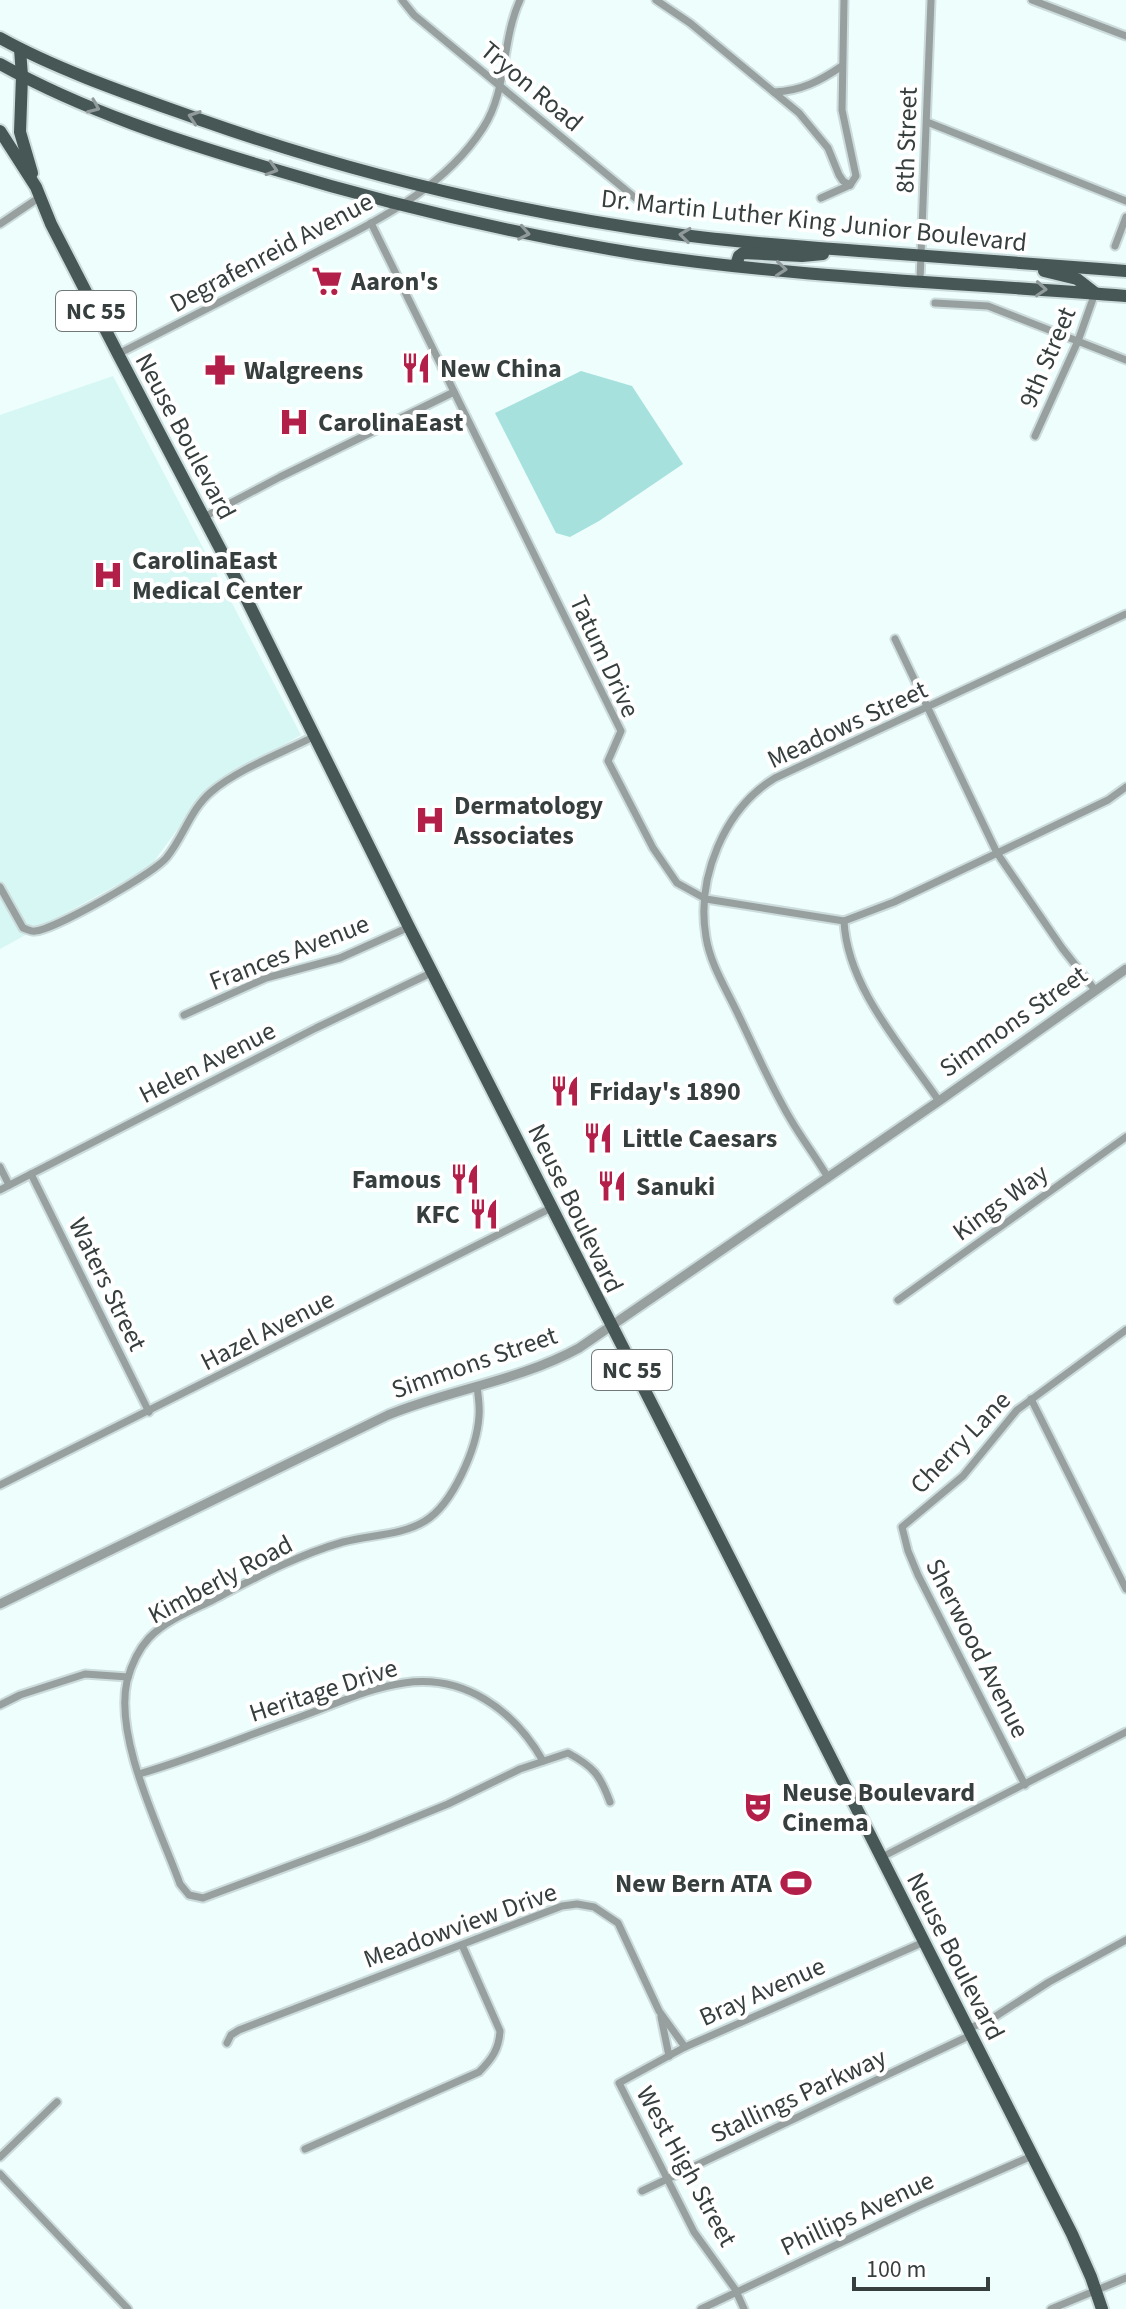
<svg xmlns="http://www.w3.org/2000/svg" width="1126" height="2309" viewBox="0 0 1126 2309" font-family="'Source Sans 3',sans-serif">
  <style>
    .built { fill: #d7f7f5 }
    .green { fill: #a7e1dd }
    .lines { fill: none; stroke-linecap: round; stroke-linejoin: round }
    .minor-casing { stroke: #ccdbdb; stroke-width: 11 }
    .tertiary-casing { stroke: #ccdbdb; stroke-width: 13 }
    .primary-casing { stroke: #ccdbdb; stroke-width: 16 }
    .minor { stroke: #97a09f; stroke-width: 7 }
    .tertiary { stroke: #97a09f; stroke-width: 9 }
    .primary { stroke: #475756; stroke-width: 12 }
    .oneway { stroke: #919a9a }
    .labels { text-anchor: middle; stroke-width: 8; stroke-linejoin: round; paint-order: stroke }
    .shield { fill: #fff; stroke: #727878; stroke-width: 2 }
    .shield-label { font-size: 24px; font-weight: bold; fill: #363e3e }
    .street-label { font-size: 26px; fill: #363e3e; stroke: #fff }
    .poi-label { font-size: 26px; font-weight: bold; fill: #363e3e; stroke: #fff; text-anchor: start }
  </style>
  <rect width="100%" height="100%" fill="#edfefd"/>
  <!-- built -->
  <polygon class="built" points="113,376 301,735 207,789 150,867 0,949 0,415"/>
  <!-- green -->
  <polygon class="green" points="581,371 632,386 683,464 599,521 570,537 556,533 495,413"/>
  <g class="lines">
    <!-- minor casing -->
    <g class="minor-casing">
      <g id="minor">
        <polyline points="402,0 414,15 639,201"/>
        <polyline points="656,0 690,23 799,113 828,148 839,175 843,181 850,185"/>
        <polyline points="844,0 842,110 856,176 850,185"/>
        <polyline points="1032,0 1126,36"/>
        <path d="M774 92C801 91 820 81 842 66"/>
        <polyline points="927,122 1126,201"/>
        <polyline points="821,198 850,185"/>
        <polyline points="371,223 621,731 608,761 653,848 677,883 706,899 844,921 894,902 1010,847 1108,800 1126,787"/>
        <polyline points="0,224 40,197"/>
        <polyline points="1115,246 1126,217"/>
        <polyline points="920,280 931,0"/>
        <polyline points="935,303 988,306 1126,360"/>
        <path d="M118 354C180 323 241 291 303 259 369 224 441 193 483 128 508 90 501 41 520 0"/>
        <polyline points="1035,436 1078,341 1095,293"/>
        <polyline points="204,517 280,477 454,392"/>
        <polyline points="895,639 997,853 1062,948 1095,990"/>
        <path d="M0 887 23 928C27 929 31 932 35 931 54 930 155 873 167 857 184 836 190 810 211 792 238 769 282 753 313 737"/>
        <path d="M844 921C847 987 903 1048 939 1101"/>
        <polyline points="184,1015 266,978 340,958 409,927"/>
        <polyline points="0,1167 9,1185"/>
        <polyline points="31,1174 149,1412"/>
        <path d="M827 1176C816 1157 802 1139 791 1120 770 1085 754 1047 736 1010 725 987 710 963 706 937 696 878 724 809 775 778L1126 614"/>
        <polyline points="0,1190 316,1028 433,972"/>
        <polyline points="898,1300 1126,1137"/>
        <path d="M477 1386C478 1396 480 1406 479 1416 477 1448 453 1504 425 1521 403 1535 369 1535 343 1542 297 1555 253 1579 211 1601 190 1611 165 1621 149 1638 138 1650 131 1666 127 1681 114 1739 160 1829 180 1884L189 1895 203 1898 367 1837 448 1804 520 1769 568 1753C594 1767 600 1775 610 1802"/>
        <polyline points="1031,1399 1126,1589"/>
        <polyline points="0,1485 551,1208"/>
        <polyline points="0,1705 20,1695 85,1674 128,1677"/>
        <path d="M139 1774C194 1758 246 1736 300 1717 334 1705 368 1688 404 1683 464 1674 514 1710 543 1761"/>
        <polyline points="1025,1785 918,1575 908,1551 902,1527 963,1476 1017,1410 1126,1330"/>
        <polyline points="882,1857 1126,1732"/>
        <polyline points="661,2017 669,2056"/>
        <polyline points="968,2029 993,2018 1049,1982 1126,1940"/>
        <polyline points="227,2043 231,2035 239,2030 562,1906 577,1904 594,1907 618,1923 659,2011 685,2047"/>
        <path d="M305 2149 479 2072C492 2059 499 2049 500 2031L462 1945"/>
        <polyline points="0,2157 57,2102"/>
        <polyline points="0,2174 128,2309"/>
        <polyline points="642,2191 971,2035"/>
        <polyline points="701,2309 918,2206 1032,2156"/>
        <polyline points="744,2309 735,2289 694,2232 619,2083 685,2047 924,1942"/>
        <polyline points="1051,2309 1126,2278"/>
      </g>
    </g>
    <!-- tertiary casing -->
    <g class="tertiary-casing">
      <path id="tertiary" d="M0 1604 388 1415C451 1389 519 1381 579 1348L939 1101 1126 969"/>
    </g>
    <!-- primary casing -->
    <g class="primary-casing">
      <g id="primary">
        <path d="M0 38C59 71 137 97 201 120 354 174 514 212 675 234 741 243 807 247 873 252 958 258 1042 264 1126 271"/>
        <polyline points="20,49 22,76 20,132 32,173"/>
        <path d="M0 64C84 111 178 141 269 168 391 205 514 234 639 254 800 278 964 283 1126 296"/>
        <polyline points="0,131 36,187 51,224 118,354 245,596 409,927 665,1430 1072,2234 1091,2277 1102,2309"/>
        <polyline points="736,265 739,256 743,253 802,256 823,254"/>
        <polyline points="1044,271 1077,279 1095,293"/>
      </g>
    </g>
    <!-- minor -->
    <use href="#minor" class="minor"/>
    <!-- tertiary -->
    <use href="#tertiary" class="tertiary"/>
    <!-- primary -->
    <use href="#primary" class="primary"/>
  </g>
  <!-- one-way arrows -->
  <defs><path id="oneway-chevron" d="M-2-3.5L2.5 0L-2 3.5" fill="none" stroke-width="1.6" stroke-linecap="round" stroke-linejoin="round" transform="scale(2)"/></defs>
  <g class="oneway">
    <use href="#oneway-chevron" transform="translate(94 107) rotate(23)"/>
    <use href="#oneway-chevron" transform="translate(194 117) rotate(-161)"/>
    <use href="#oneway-chevron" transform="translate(272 169) rotate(17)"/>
    <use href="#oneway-chevron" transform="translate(524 233) rotate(11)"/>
    <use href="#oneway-chevron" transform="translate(685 235) rotate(-173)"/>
    <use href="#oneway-chevron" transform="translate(781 269) rotate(5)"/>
    <use href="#oneway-chevron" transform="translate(1041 289) rotate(4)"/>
  </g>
  <!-- icons -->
  <defs>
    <g id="supermarket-bare" transform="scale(2.4)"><path d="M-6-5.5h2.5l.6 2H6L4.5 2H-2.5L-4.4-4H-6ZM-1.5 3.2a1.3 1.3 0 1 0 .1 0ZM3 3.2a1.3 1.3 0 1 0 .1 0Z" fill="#b21f48" stroke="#fff" stroke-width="2.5" paint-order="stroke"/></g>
    <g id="restaurant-bare" transform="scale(2.4)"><path d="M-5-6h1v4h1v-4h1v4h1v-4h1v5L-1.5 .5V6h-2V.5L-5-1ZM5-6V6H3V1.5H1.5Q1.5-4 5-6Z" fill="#b21f48" stroke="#fff" stroke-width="2.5" paint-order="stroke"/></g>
    <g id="pharmacy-bare" transform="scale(2.4)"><path d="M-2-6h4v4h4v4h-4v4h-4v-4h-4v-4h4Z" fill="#b21f48" stroke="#fff" stroke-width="2.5" paint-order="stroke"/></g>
    <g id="hospital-bare" transform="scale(2.4)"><path d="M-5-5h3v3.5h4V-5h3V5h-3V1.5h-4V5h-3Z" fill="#b21f48" stroke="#fff" stroke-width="2.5" paint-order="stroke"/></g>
    <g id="theatre-bare" transform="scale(2.4)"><path d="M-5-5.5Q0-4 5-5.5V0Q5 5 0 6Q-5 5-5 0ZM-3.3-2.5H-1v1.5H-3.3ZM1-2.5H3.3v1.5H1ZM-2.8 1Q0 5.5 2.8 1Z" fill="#b21f48" stroke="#fff" stroke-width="2.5" paint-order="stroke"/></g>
    <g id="stadium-bare" transform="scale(2.4)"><path d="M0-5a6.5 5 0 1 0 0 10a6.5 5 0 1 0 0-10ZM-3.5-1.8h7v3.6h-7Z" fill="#b21f48" stroke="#fff" stroke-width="2.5" paint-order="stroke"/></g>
  </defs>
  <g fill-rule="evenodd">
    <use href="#supermarket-bare" x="327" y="281"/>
    <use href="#restaurant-bare" x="416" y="368"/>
    <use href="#pharmacy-bare" x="220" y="370"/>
    <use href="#hospital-bare" x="294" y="422"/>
    <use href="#hospital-bare" x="108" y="575"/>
    <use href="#hospital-bare" x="430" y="820"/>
    <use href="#restaurant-bare" x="565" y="1091"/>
    <use href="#restaurant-bare" x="598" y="1138"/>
    <use href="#restaurant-bare" x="465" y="1179"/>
    <use href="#restaurant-bare" x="612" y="1186"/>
    <use href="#restaurant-bare" x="484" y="1214"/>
    <use href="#theatre-bare" x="758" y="1807"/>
    <use href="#stadium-bare" x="796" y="1883"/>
  </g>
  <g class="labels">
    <!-- shield labels -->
    <g class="shield">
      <rect x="56" y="291" width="80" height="40" rx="6"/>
      <rect x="592" y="1350" width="80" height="40" rx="6"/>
    </g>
    <g class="shield-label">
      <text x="96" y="319">NC 55</text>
      <text x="632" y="1378">NC 55</text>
    </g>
    <!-- street labels -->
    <g class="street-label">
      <text transform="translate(532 86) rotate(40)" y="9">Tryon Road</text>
      <text transform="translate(906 140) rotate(-88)" y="9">8th Street</text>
      <text transform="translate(814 220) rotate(6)" y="9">Dr. Martin Luther King Junior Boulevard</text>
      <text transform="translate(271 252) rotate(-28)" y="9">Degrafenreid Avenue</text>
      <text transform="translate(1047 357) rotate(-67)" y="9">9th Street</text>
      <text transform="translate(186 436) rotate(62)" y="9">Neuse Boulevard</text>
      <text transform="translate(605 656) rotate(65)" y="9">Tatum Drive</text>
      <text transform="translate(847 724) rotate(-25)" y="9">Meadows Street</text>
      <text transform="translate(289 952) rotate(-21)" y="9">Frances Avenue</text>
      <text transform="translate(1013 1021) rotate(-35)" y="9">Simmons Street</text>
      <text transform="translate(207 1062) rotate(-27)" y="9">Helen Avenue</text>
      <text transform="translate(1000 1202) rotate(-36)" y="9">Kings Way</text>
      <text transform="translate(576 1208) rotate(64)" y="9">Neuse Boulevard</text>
      <text transform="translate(108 1284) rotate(64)" y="9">Waters Street</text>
      <text transform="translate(267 1330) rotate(-27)" y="9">Hazel Avenue</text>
      <text transform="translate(474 1362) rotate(-19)" y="9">Simmons Street</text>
      <text transform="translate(960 1442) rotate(-46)" y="9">Cherry Lane</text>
      <text transform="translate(220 1579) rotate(-28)" y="9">Kimberly Road</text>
      <text transform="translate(978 1648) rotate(63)" y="9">Sherwood Avenue</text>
      <text transform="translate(323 1690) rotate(-18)" y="9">Heritage Drive</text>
      <text transform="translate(460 1925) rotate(-20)" y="9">Meadowview Drive</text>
      <text transform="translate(956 1956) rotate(63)" y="9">Neuse Boulevard</text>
      <text transform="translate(762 1991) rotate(-24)" y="9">Bray Avenue</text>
      <text transform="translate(798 2095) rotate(-25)" y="9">Stallings Parkway</text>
      <text transform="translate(687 2166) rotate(61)" y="9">West High Street</text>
      <text transform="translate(857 2213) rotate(-25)" y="9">Phillips Avenue</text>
    </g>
    <!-- poi labels -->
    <g class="poi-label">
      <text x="351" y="290">Aaron's</text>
      <text x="440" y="377">New China</text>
      <text x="244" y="379">Walgreens</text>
      <text x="318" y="431">CarolinaEast</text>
      <text x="132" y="569">CarolinaEast<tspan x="132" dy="30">Medical Center</tspan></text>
      <text x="454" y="814">Dermatology<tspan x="454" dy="30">Associates</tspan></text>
      <text x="589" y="1100">Friday's 1890</text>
      <text x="622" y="1147">Little Caesars</text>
      <text x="441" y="1188" text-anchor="end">Famous</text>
      <text x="636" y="1195">Sanuki</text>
      <text x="460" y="1223" text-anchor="end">KFC</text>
      <text x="782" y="1801">Neuse Boulevard<tspan x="782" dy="30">Cinema</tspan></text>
      <text x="772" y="1892" text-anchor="end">New Bern ATA</text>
    </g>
  </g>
  <!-- scale -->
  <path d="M854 2277v12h134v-12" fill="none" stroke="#363e3e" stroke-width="4"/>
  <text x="866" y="2277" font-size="24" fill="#363e3e" stroke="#ffffff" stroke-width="6" paint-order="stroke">100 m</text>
</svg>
